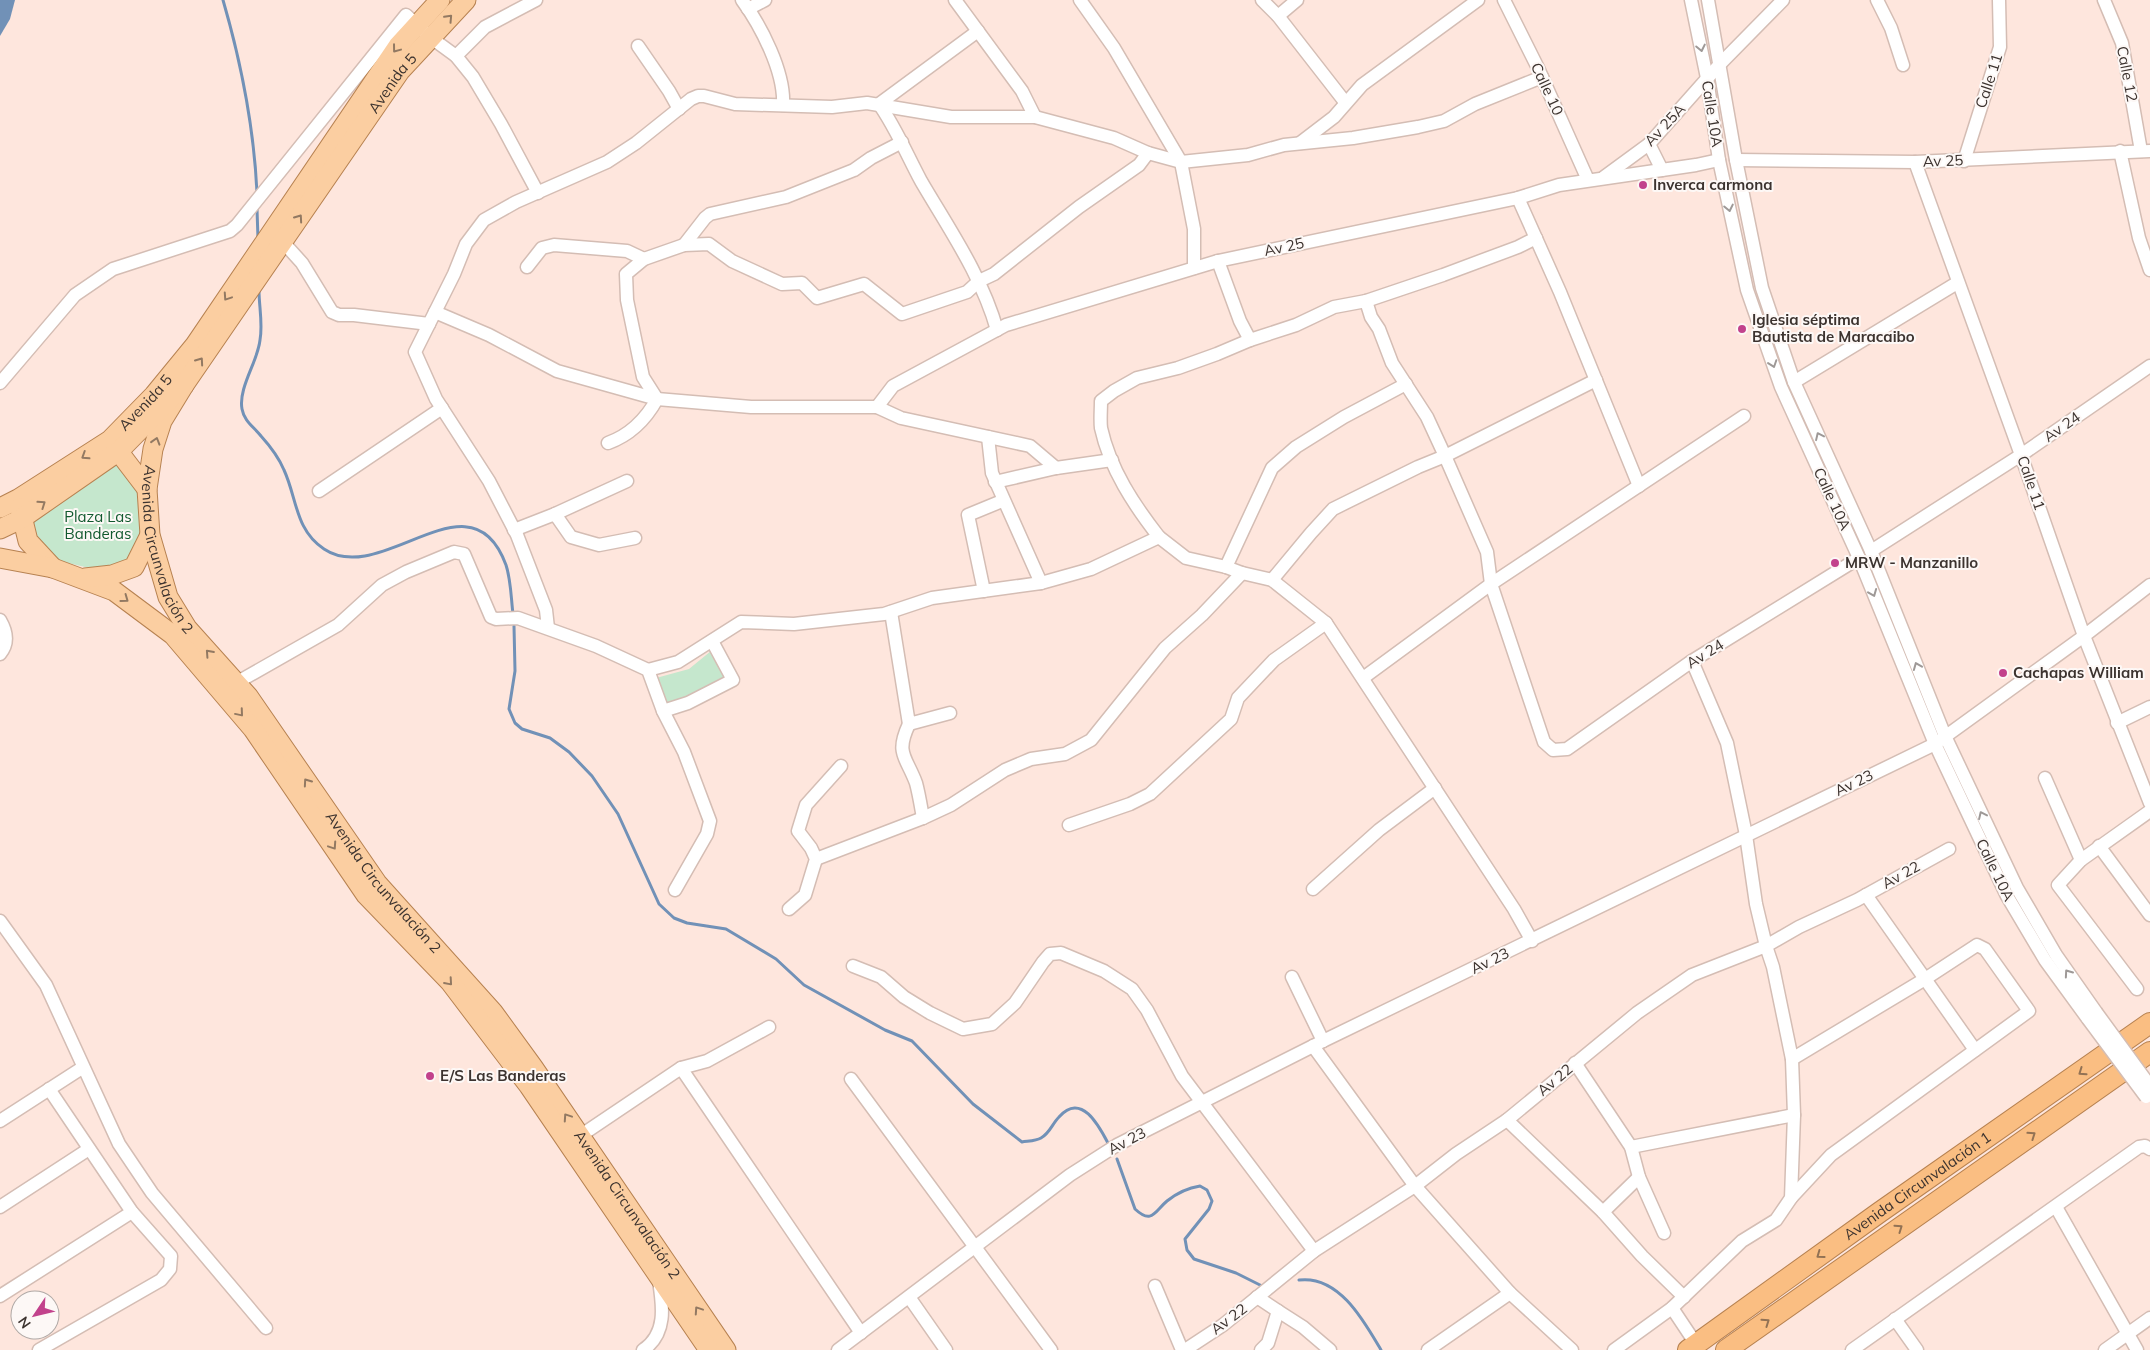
<svg xmlns="http://www.w3.org/2000/svg" width="2150" height="1350" viewBox="0 0 2150 1350" font-family="Mulish,sans-serif">
  <style>
    .green { fill: #c5e7cd }
    .water { fill: #7191b7 }
    .lines { fill: none; stroke-linecap: round; stroke-linejoin: round }
    .stream { stroke: #7191b7; stroke-width: 3 }
    .minor-casing { stroke: #d4bdb4; stroke-width: 15 }
    .primary-casing { stroke: #b78251; stroke-width: 21 }
    .trunk-casing { stroke: #b78251; stroke-width: 22 }
    .minor { stroke: #fff; stroke-width: 12 }
    .primary { stroke: #fbcea1; stroke-width: 19 }
    .trunk { stroke: #fabe82; stroke-width: 20 }
    .minor-bridge-casing { stroke: #d4bdb4; stroke-width: 15; stroke-linecap: butt }
    .minor-bridge { stroke: #fff; stroke-width: 12 }
    .oneway { stroke: #927962 }
    .oneway2 { stroke: #9e9997 }
    .oneway3 { stroke: #927254 }
    .poi-dot { fill: #c2428c; stroke: #fdf8f6; stroke-width: 2 }
    .labels { text-anchor: middle; stroke-width: 4; stroke-linejoin: round; paint-order: stroke }
    .street-label { font-size: 15px; fill: #3c332f; stroke: #fdf8f6 }
    .poi-label { font-size: 15px; font-weight: bold; fill: #3c332f; stroke: #fdf8f6; text-anchor: start }
    .park-label { font-size: 15px; fill: #11592e; stroke: #fdf8f6 }
  </style>
  <rect width="100%" height="100%" fill="#fee6dd"/>
  <!-- green -->
  <g class="green">
    <polygon points="118,459 139,492 141,523 139,544 125,564 106,572 64,562 44,551 32,536 32,520"/>
    <polygon points="711,651 725,679 667,706 656,678 689,669"/>
  </g>
  <!-- water -->
  <polygon class="water" points="0,0 15,0 10,19 0,36"/>
  <g class="lines">
    <!-- stream -->
    <g class="stream">
      <path d="M223 0C241 62 254 128 257 193"/>
      <polyline points="257,209 258,239"/>
      <path d="M259 291C259 306 263 324 260 340 258 361 238 388 242 409 244 421 254 427 261 436 270 446 279 458 284 470 297 498 295 530 324 549 382 588 471 469 506 565 511 580 511 598 513 614"/>
      <path d="M514 626 515 671 509 709 515 723 522 729 550 738 569 752 592 776 618 814 659 904 674 918 687 923 726 929 776 959 804 985 885 1030 912 1041 973 1104 1022 1142C1028 1141 1036 1141 1041 1138 1050 1133 1052 1124 1059 1117 1082 1091 1100 1128 1109 1145"/>
      <path d="M1117 1159 1135 1209C1152 1225 1155 1211 1167 1201 1177 1193 1187 1188 1200 1186L1207 1190 1212 1201 1209 1209 1185 1239 1187 1250 1194 1259 1236 1273 1264 1287"/>
      <path d="M1299 1280C1339 1275 1364 1321 1381 1350"/>
    </g>
    <!-- minor casing -->
    <g class="minor-casing">
      <g id="minor">
        <path d="M742 0C761 26 785 72 783 105"/>
        <polyline points="955,0 1022,91 1035,117"/>
        <polyline points="1080,0 1114,48 1181,162 1194,229 1194,268"/>
        <polyline points="1262,0 1278,16 1345,102"/>
        <polyline points="1504,0 1538,68 1588,180"/>
        <polyline points="1691,0 1707,78 1719,160 1747,290 1781,387 1859,558 1935,744 2007,896 2045,960 2088,1019"/>
        <polyline points="1708,0 1736,160 1762,288 1794,382 1871,551 1945,736 2017,888 2056,955 2096,1012"/>
        <polyline points="1877,0 1891,28 1903,65"/>
        <polyline points="2104,0 2122,43 2141,151"/>
        <polyline points="748,9 765,0"/>
        <polyline points="1278,16 1297,0"/>
        <path d="M978 31 879 104C896 128 907 155 921 181 949 229 982 276 997 330"/>
        <polyline points="638,46 669,91 679,109"/>
        <polyline points="456,56 485,27 536,0"/>
        <polyline points="1300,143 1334,117 1362,85 1478,0"/>
        <polyline points="1649,144 1662,170"/>
        <polyline points="2120,151 2139,238 2150,270"/>
        <polyline points="1736,160 1915,162 2150,151"/>
        <polyline points="1964,161 2000,47 1999,0"/>
        <polyline points="1915,162 2021,455 2084,636 2150,803"/>
        <polyline points="1604,177 1649,144 1720,64 1783,0"/>
        <polyline points="1518,198 1560,292 1639,486"/>
        <polyline points="283,242 302,263 332,312 339,315 354,315 429,324"/>
        <polyline points="684,245 705,218 710,214 786,197 854,170 871,158 902,142"/>
        <polyline points="1218,261 1240,321 1250,340"/>
        <polyline points="527,267 542,248 554,245 627,251 644,259"/>
        <polyline points="1366,301 1371,317 1379,329 1392,363 1427,417 1445,456 1487,552 1491,584 1544,742 1553,750 1567,749 1692,661 1859,558"/>
        <polyline points="435,312 489,335 557,371 657,399 751,407 877,407 901,418 1030,446 1056,468"/>
        <polyline points="1794,382 1957,283"/>
        <polyline points="0,383 75,295 113,269 230,231 237,225 406,15 430,37 456,56 473,77 501,124 538,193"/>
        <polyline points="877,407 893,386 1006,325 1218,261 1518,198 1559,185 1696,165 1719,160"/>
        <polyline points="988,437 992,473 1041,583"/>
        <path d="M608 443C630 435 646 419 657 399L643 377 627 300 626 274 644 259 684 245 709 244 732 261 782 284 802 283 817 298 864 284 902 314 967 292 979 281 994 274 1079 207 1139 165 1148 153"/>
        <polyline points="995,482 1056,468 1112,460"/>
        <polyline points="319,491 442,408"/>
        <polyline points="555,514 627,481"/>
        <polyline points="514,530 555,514 571,537 599,545 635,538"/>
        <path d="M1159 537C1134 505 1110 469 1101 428 1100 420 1101 410 1101 401L1114 391 1137 378 1178 368 1217 354 1250 340 1296 325 1334 307 1366 301 1443 275 1518 247 1536 238"/>
        <polyline points="1871,551 2021,455 2150,366"/>
        <polyline points="1226,567 1272,468 1296,447 1344,417 1406,384"/>
        <polyline points="1272,580 1311,533 1333,509 1418,467 1445,456 1596,380"/>
        <polyline points="984,591 968,515 1002,501"/>
        <polyline points="891,612 909,724 950,713"/>
        <path d="M0 620C7 632 9 643 0 654"/>
        <polyline points="548,628 546,610 517,535 489,481 436,399 415,352 454,274 466,244 484,220 516,202 607,162 636,143 691,99 698,96 704,96 735,104 832,107 867,103 951,117 1035,117 1114,138 1148,153 1181,162 1248,155 1284,145 1353,138 1418,127 1444,121 1475,104 1542,77"/>
        <polyline points="648,670 678,662 741,622 794,624 884,614 932,598 1041,583 1091,569 1159,537 1186,558 1226,567 1242,573 1272,580 1326,623 1514,909 1532,941"/>
        <polyline points="1363,678 1491,584 1744,416"/>
        <polyline points="236,683 338,625 382,585 406,572 454,552 464,554 491,617 496,619 518,618 596,646 648,670 663,711 684,752 710,821 707,834 675,890"/>
        <polyline points="663,711 688,703 733,680 712,641"/>
        <polyline points="2117,723 2150,707"/>
        <path d="M909 724C895 754 906 756 916 783 919 794 921 807 923 818"/>
        <polyline points="2045,778 2081,860"/>
        <polyline points="1069,825 1130,804 1150,794 1231,719 1238,698 1274,660 1326,623"/>
        <polyline points="2099,846 2150,915"/>
        <polyline points="816,859 923,818 951,805 1005,770 1031,759 1065,754 1091,740 1165,648 1202,615 1242,573"/>
        <polyline points="1313,889 1379,830 1435,788"/>
        <polyline points="1866,895 1975,1050"/>
        <polyline points="789,909 805,895 816,859 811,848 798,831 806,805 841,766"/>
        <polyline points="0,921 46,985 119,1144 152,1193 266,1328"/>
        <polyline points="853,966 881,977 904,997 930,1013 963,1029 992,1024 1015,1003 1043,962 1050,954 1061,953 1104,971 1132,989 1147,1010 1182,1076 1314,1251"/>
        <polyline points="1292,977 1323,1041"/>
        <polyline points="2137,989 2058,885 2081,860 2150,811"/>
        <polyline points="1313,1046 1415,1186 1510,1293 1572,1350"/>
        <polyline points="1575,1063 1631,1147 1639,1177 1664,1233"/>
        <polyline points="681,1068 707,1061 769,1027"/>
        <polyline points="851,1079 1051,1350"/>
        <polyline points="1507,1120 1603,1212 1642,1256 1684,1297"/>
        <polyline points="0,1121 82,1068"/>
        <polyline points="580,1136 681,1068 861,1333"/>
        <polyline points="1631,1147 1794,1115"/>
        <polyline points="1791,1198 1831,1155 2029,1011 1985,949 1977,945 1925,979 1792,1059"/>
        <polyline points="0,1207 89,1149"/>
        <polyline points="2056,1207 2137,1350"/>
        <polyline points="1603,1212 1639,1177"/>
        <polyline points="1155,1286 1182,1350"/>
        <polyline points="0,1296 132,1212"/>
        <polyline points="909,1297 946,1350"/>
        <polyline points="1257,1297 1278,1311 1268,1343 1261,1350"/>
        <polyline points="1672,1308 1696,1344"/>
        <polyline points="1278,1311 1303,1327 1330,1350"/>
        <polyline points="1895,1319 1917,1350"/>
        <polyline points="39,1350 161,1280 170,1269 171,1256 132,1212 49,1089"/>
        <path d="M643 1350C667 1334 663 1306 659 1281"/>
        <polyline points="838,1350 1070,1175 1117,1145 1323,1041 1935,744 2084,636 2150,585"/>
        <polyline points="1185,1350 1223,1325 1314,1251 1415,1186 1456,1154 1507,1120 1637,1013 1692,975 1766,946 1799,927 1857,900 1949,849"/>
        <polyline points="1428,1350 1510,1293"/>
        <polyline points="1614,1350 1672,1308 1742,1241 1776,1220 1791,1198 1794,1115 1792,1059 1773,967 1766,946 1756,904 1746,835 1727,743 1692,661"/>
        <polyline points="1852,1350 2139,1147 2145,1146 2150,1149"/>
        <polyline points="2105,1350 2150,1318"/>
      </g>
    </g>
    <!-- primary casing -->
    <g class="primary-casing">
      <g id="primary">
        <path id="s1" d="M184 385 162 421 153 449 147 489 150 535 168 597 187 628 248 696 377 883 493 1012 533 1067 726 1350"/>
        <polyline points="112,443 147,489"/>
        <path id="s2" d="M0 508 18 499 110 440 154 395 195 345 398 46 440 0"/>
        <polyline points="20,508 28,541 53,568"/>
        <path id="s3" d="M0 529 21 519 119 451 184 385 400 71 466 0"/>
        <polyline points="0,558 53,568 114,591 173,635 253,729 366,895 450,982 529,1086 709,1350"/>
        <polyline points="85,578 112,575 134,567 150,535"/>
      </g>
    </g>
    <!-- trunk casing -->
    <g class="trunk-casing">
      <g id="trunk">
        <path id="s4" d="M1688 1350 1880 1212 2150 1023"/>
        <polyline points="1726,1350 2150,1052"/>
      </g>
    </g>
    <!-- minor -->
    <use href="#minor" class="minor"/>
    <!-- primary -->
    <use href="#primary" class="primary"/>
    <!-- trunk -->
    <use href="#trunk" class="trunk"/>
    <!-- minor-bridge casing -->
    <g class="minor-bridge-casing">
      <g id="minor-bridge">
        <polyline points="2096,1012 2150,1086"/>
        <polyline points="2088,1019 2146,1097"/>
      </g>
    </g>
    <!-- minor-bridge -->
    <use href="#minor-bridge" class="minor-bridge"/>
  </g>
  <!-- one-way arrows -->
  <defs><path id="oneway-chevron" d="M-2-3.5L2.5 0L-2 3.5" fill="none" stroke-width="1.6" stroke-linecap="round" stroke-linejoin="round" transform="scale(1.25)"/></defs>
  <g class="oneway">
    <use href="#oneway-chevron" transform="translate(449 18) rotate(-47)"/>
    <use href="#oneway-chevron" transform="translate(396 49) rotate(127)"/>
    <use href="#oneway-chevron" transform="translate(299 218) rotate(-55)"/>
    <use href="#oneway-chevron" transform="translate(227 297) rotate(124)"/>
    <use href="#oneway-chevron" transform="translate(200 361) rotate(-55)"/>
    <use href="#oneway-chevron" transform="translate(156 441) rotate(-73)"/>
    <use href="#oneway-chevron" transform="translate(85 456) rotate(147)"/>
    <use href="#oneway-chevron" transform="translate(42 504) rotate(-35)"/>
    <use href="#oneway-chevron" transform="translate(125 599) rotate(36)"/>
    <use href="#oneway-chevron" transform="translate(209 653) rotate(-132)"/>
    <use href="#oneway-chevron" transform="translate(240 713) rotate(50)"/>
    <use href="#oneway-chevron" transform="translate(307 782) rotate(-125)"/>
    <use href="#oneway-chevron" transform="translate(333 846) rotate(56)"/>
    <use href="#oneway-chevron" transform="translate(449 982) rotate(49)"/>
    <use href="#oneway-chevron" transform="translate(567 1117) rotate(-124)"/>
    <use href="#oneway-chevron" transform="translate(698 1310) rotate(-124)"/>
  </g>
  <g class="oneway2">
    <use href="#oneway-chevron" transform="translate(1701 48) rotate(78)"/>
    <use href="#oneway-chevron" transform="translate(1729 208) rotate(78)"/>
    <use href="#oneway-chevron" transform="translate(1773 364) rotate(71)"/>
    <use href="#oneway-chevron" transform="translate(1819 436) rotate(-115)"/>
    <use href="#oneway-chevron" transform="translate(1873 593) rotate(68)"/>
    <use href="#oneway-chevron" transform="translate(1917 666) rotate(-112)"/>
    <use href="#oneway-chevron" transform="translate(1982 815) rotate(-115)"/>
    <use href="#oneway-chevron" transform="translate(2068 973) rotate(-125)"/>
  </g>
  <g class="oneway3">
    <use href="#oneway-chevron" transform="translate(2082 1072) rotate(145)"/>
    <use href="#oneway-chevron" transform="translate(2032 1135) rotate(-35)"/>
    <use href="#oneway-chevron" transform="translate(1899 1228) rotate(-35)"/>
    <use href="#oneway-chevron" transform="translate(1820 1255) rotate(144)"/>
    <use href="#oneway-chevron" transform="translate(1766 1322) rotate(-35)"/>
  </g>
  <!-- markers -->
  <g class="poi-dot">
    <circle cx="1643" cy="185" r="5"/>
    <circle cx="1742" cy="329" r="5"/>
    <circle cx="1835" cy="563" r="5"/>
    <circle cx="2003" cy="673" r="5"/>
    <circle cx="430" cy="1076" r="5"/>
  </g>
  <g class="labels">
    <!-- street labels -->
    <g class="street-label">
      <text transform="translate(2127 74) rotate(79)" y="5">Calle 12</text>
      <text transform="translate(1989 81) rotate(-72)" y="5">Calle 11</text>
      <text dy="5" stroke="none"><textPath href="#s3" startOffset="602">Avenida 5</textPath></text>
      <text transform="translate(1547 89) rotate(65)" y="5">Calle 10</text>
      <text transform="translate(1712 114) rotate(81)" y="5">Calle 10A</text>
      <text transform="translate(1665 125) rotate(-47)" y="5">Av 25A</text>
      <text transform="translate(1943 161) rotate(-2)" y="5">Av 25</text>
      <text transform="translate(1284 247) rotate(-12)" y="5">Av 25</text>
      <text dy="5" stroke="none"><textPath href="#s2" startOffset="181">Avenida 5</textPath></text>
      <text transform="translate(2062 427) rotate(-35)" y="5">Av 24</text>
      <text transform="translate(2031 483) rotate(71)" y="5">Calle 11</text>
      <text transform="translate(1832 499) rotate(65)" y="5">Calle 10A</text>
      <text dy="5" stroke="none"><textPath href="#s1" startOffset="176">Avenida Circunvalación 2</textPath></text>
      <text transform="translate(1705 654) rotate(-32)" y="5">Av 24</text>
      <text transform="translate(1854 783) rotate(-26)" y="5">Av 23</text>
      <text transform="translate(1995 870) rotate(64)" y="5">Calle 10A</text>
      <text transform="translate(1901 875) rotate(-29)" y="5">Av 22</text>
      <text dy="5" stroke="none"><textPath href="#s1" startOffset="581">Avenida Circunvalación 2</textPath></text>
      <text transform="translate(1490 961) rotate(-26)" y="5">Av 23</text>
      <text transform="translate(1555 1080) rotate(-40)" y="5">Av 22</text>
      <text transform="translate(1127 1141) rotate(-28)" y="5">Av 23</text>
      <text dy="5" stroke="none"><textPath href="#s4" startOffset="282">Avenida Circunvalación 1</textPath></text>
      <text dy="5" stroke="none"><textPath href="#s1" startOffset="986">Avenida Circunvalación 2</textPath></text>
      <text transform="translate(1229 1319) rotate(-37)" y="5">Av 22</text>
    </g>
    <!-- poi labels -->
    <g class="poi-label">
      <text x="1653" y="190">Inverca carmona</text>
      <text x="1752" y="325">Iglesia séptima<tspan x="1752" dy="17">Bautista de Maracaibo</tspan></text>
      <text x="1845" y="568">MRW - Manzanillo</text>
      <text x="2013" y="678">Cachapas William</text>
      <text x="440" y="1081">E/S Las Banderas</text>
    </g>
    <!-- park labels -->
    <g class="park-label">
      <text x="98" y="522">Plaza Las<tspan x="98" dy="17">Banderas</tspan></text>
    </g>
  </g>
  <!-- north arrow -->
  <g transform="translate(35 1315) rotate(235)"><circle r="24" fill="#fdf8f6" stroke="#b0a9a6"/>
  <path d="M0-4L9 19L0 12L-9 19Z" fill="#c2428c"/>
  <text y="-8" font-size="14" font-weight="bold" text-anchor="middle" fill="#3c332f">N</text>
  </g>
</svg>
